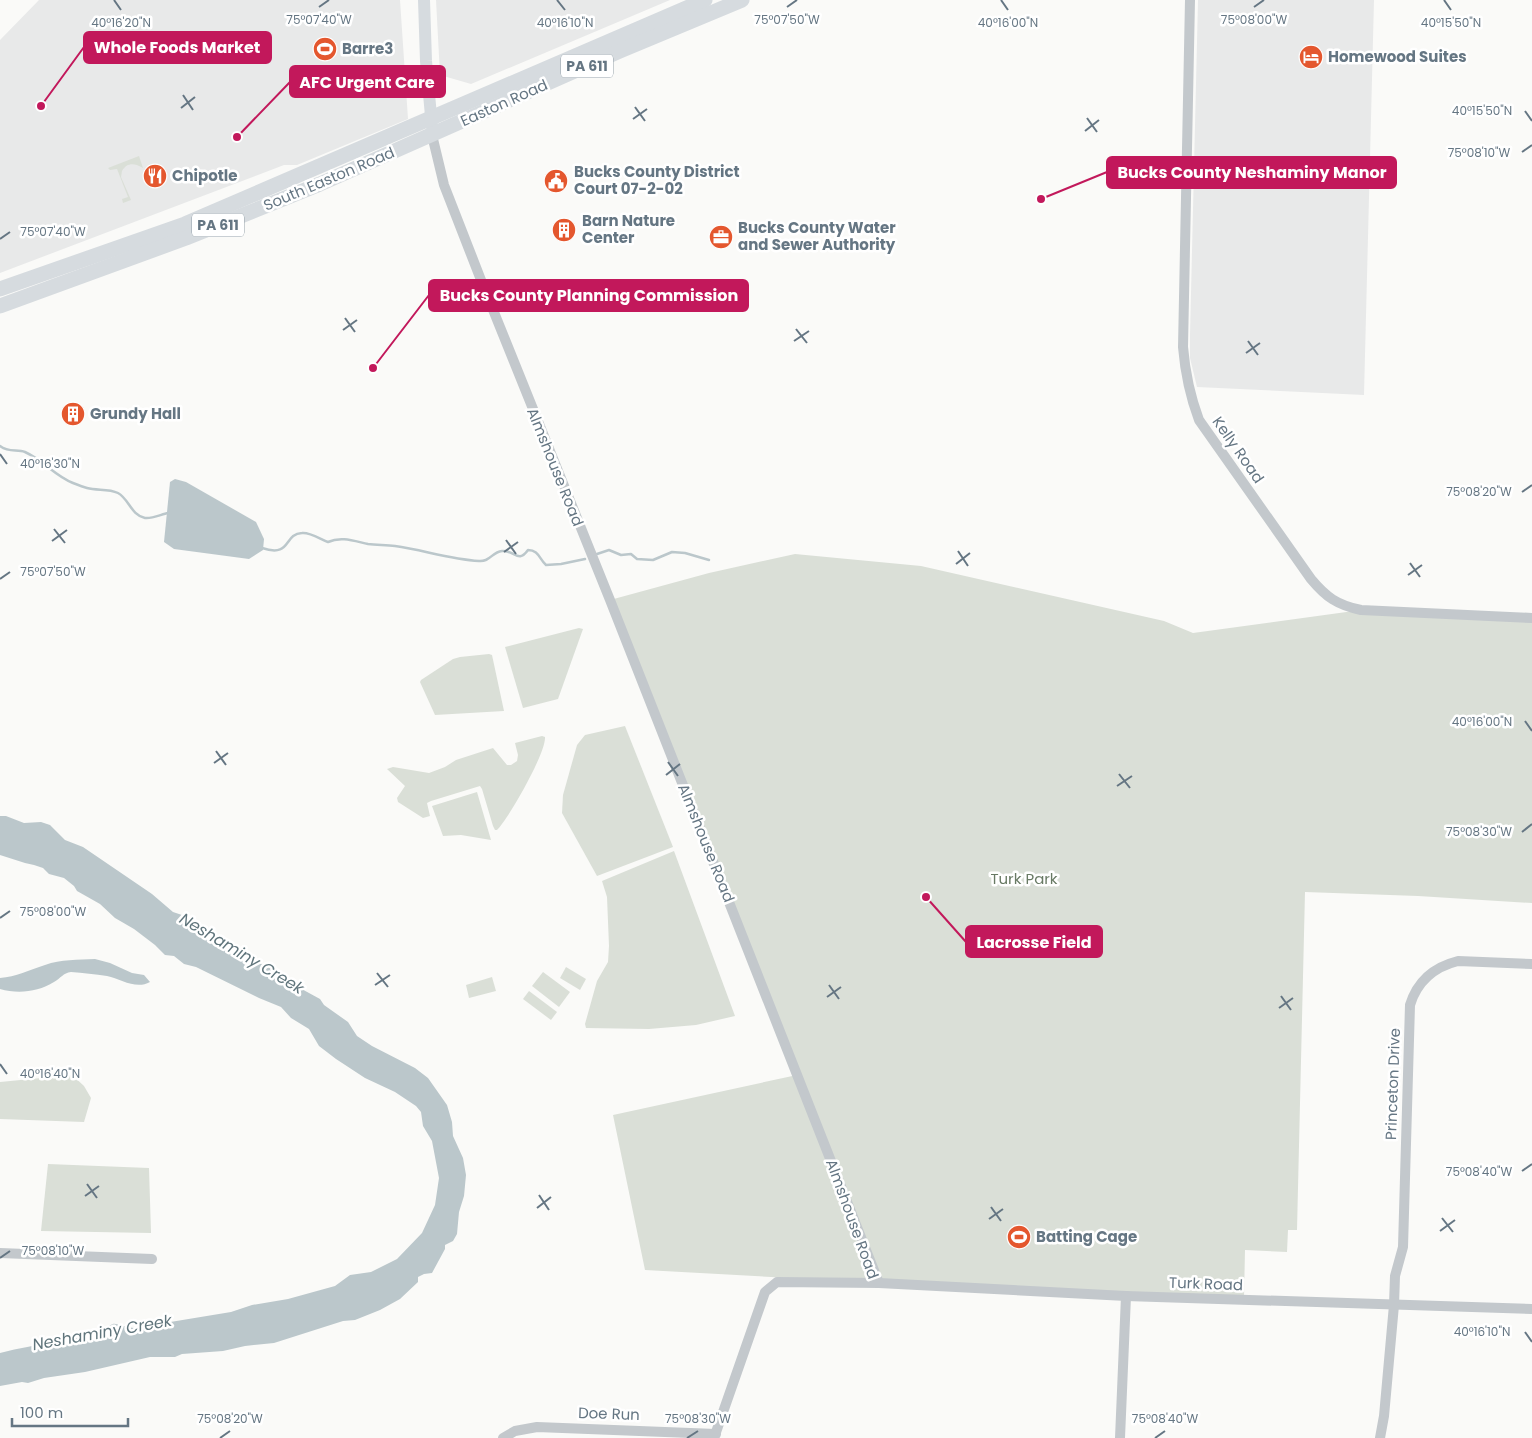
<svg xmlns="http://www.w3.org/2000/svg" width="1532" height="1438" viewBox="0 0 1532 1438" font-family="Poppins,sans-serif">
  <style>
    .built { fill: #e8e9e9 }
    .green { fill: #dadfd7 }
    .water { fill: #bbc7cb }
    .lines { fill: none; stroke-linecap: round; stroke-linejoin: round }
    .stream { stroke: #bbc7cb; stroke-width: 2.5 }
    .minor { stroke: #c3c8cc; stroke-width: 10 }
    .major { stroke: #d6dbdf; stroke-width: 12 }
    .highway { stroke: #d6dbdf; stroke-width: 15 }
    .ticks { fill: none; stroke: #657683; stroke-width: 2 }
    .labels { text-anchor: middle; stroke-width: 5; stroke-linejoin: round; paint-order: stroke }
    .shield { fill: #fff; stroke: #939fa8; stroke-width: 1 }
    .shield-label { font-size: 14px; font-weight: bold; fill: #657683 }
    .poi-label { font-size: 15px; font-weight: bold; fill: #657683; stroke: #fff; text-anchor: start }
    .street-label { font-size: 15px; fill: #657683; stroke: #fff }
    .park-label { font-size: 15px; fill: #687a64; stroke: #fff }
    .water-label { font-size: 16px; font-style: italic; fill: #60757c; stroke: #fff }
    .ticks-label { font-size: 12px; text-anchor: middle; fill: #657683; stroke: #fff; stroke-width: 5; stroke-linejoin: round; paint-order: stroke }
    .leader { fill: none; stroke: #c2185b; stroke-width: 2 }
    .callout-dot { fill: #c2185b; stroke: #fff; stroke-width: 2 }
    .callout { fill: #c2185b; stroke: #c2185b; stroke-width: 2 }
    .callout-label { font-size: 16px; text-anchor: middle; font-weight: bold; fill: #fff }
  </style>
  <rect width="100%" height="100%" fill="#fafaf8"/>
  <!-- built -->
  <g class="built">
    <polygon points="39,0 400,0 408,119 297,165 284,165 0,273 0,40"/>
    <polygon points="436,0 670,0 471,84 440,75"/>
    <polygon points="1198,0 1374,0 1364,395 1197,387 1190,358 1190,335"/>
  </g>
  <!-- green -->
  <g class="green">
    <path d="M139 156 143 168C135 163 127 162 122 171L121 177 131 200 123 203 122 199 128 197 117 169 110 170 108 168Z"/>
    <polygon points="795,554 921,566 1164,621 1193,633 1361,610 1532,618 1532,903 1418,896 1305,892 1297,1230 1288,1230 1287,1252 1245,1250 1244,1297 879,1283 645,1270 613,1115 797,1075 610,600 709,573"/>
    <polygon points="579,628 583,629 558,699 523,708 505,647"/>
    <polygon points="489,654 492,655 504,711 435,715 420,682 421,680 453,659 460,657"/>
    <polygon points="625,726 673,847 597,876 562,813 563,795 577,745 585,735"/>
    <path d="M542 736 545 737C546 753 509 818 497 830H495L493 826 482 789 480 786 431 801 427 803 430 816 423 818 398 802 397 798 405 786 387 769 393 767 429 773 445 767 456 760 493 748 507 765H511L517 761 518 755 515 743Z"/>
    <polygon points="477,792 491,840 461,835 443,836 432,806"/>
    <polygon points="674,851 735,1016 696,1025 649,1029 586,1028 585,1024 597,981 608,962 609,946 607,897 602,881"/>
    <polygon points="566,967 586,979 580,990 560,978"/>
    <polygon points="543,972 570,992 559,1007 532,986"/>
    <polygon points="492,977 496,991 469,998 466,985"/>
    <polygon points="529,991 557,1012 551,1020 523,999"/>
    <polygon points="72,1075 84,1086 91,1098 84,1122 0,1119 0,1082"/>
    <polygon points="48,1164 149,1168 151,1233 41,1231"/>
  </g>
  <!-- water -->
  <g class="water">
    <polygon points="175,479 186,482 256,522 264,539 263,550 249,559 174,549 164,542 170,482"/>
    <path d="M0 816H6L24 823 41 822 50 825 65 840 83 847 152 894 173 912 182 915 238 957 254 963 270 965 298 987 320 999 324 1005 348 1022 357 1036 372 1046 415 1068 428 1078 447 1105 452 1122 453 1136 463 1158 466 1175 464 1196 459 1212 457 1234 453 1241 445 1245V1249L432 1273 424 1274 418 1277V1282L400 1299 380 1310 355 1320 343 1321 274 1343 245 1346 223 1351 182 1354 175 1357H150L85 1372 44 1378 28 1383 22 1382 0 1386V1353C19 1348 38 1345 57 1341 71 1337 87 1340 98 1329L102 1330C106 1329 109 1325 113 1324 116 1323 128 1328 134 1328L231 1312 252 1305 288 1299 335 1286 350 1275 371 1272 397 1259 422 1233 435 1205 439 1178 432 1141 423 1126 421 1112 416 1106 395 1092 365 1078 336 1059 319 1046 309 1029 291 1018 281 1007 259 998 196 967 184 964 174 956 165 955 155 945 134 929 115 918 100 904 77 891 74 886 64 878 49 874 43 868 34 865 25 863 0 855Z"/>
    <path d="M95 959 110 963 132 973 144 975 150 982C136 990 121 979 107 976 95 974 83 973 71 972 63 973 61 978 54 982 38 992 18 994 0 989V978C16 977 29 970 45 965 61 959 78 960 95 959Z"/>
  </g>
  <g class="lines">
    <!-- stream -->
    <g class="stream">
      <path d="M0 446C8 453 17 449 25 452 43 460 55 476 73 483 78 485 83 487 87 488 97 491 108 488 118 493 129 499 131 515 145 518 152 519 162 514 168 513"/>
      <path d="M262 548C292 558 283 534 302 533 310 532 320 539 328 542 341 536 354 541 368 544 377 545 386 545 395 546 423 550 450 559 479 561 490 562 492 552 502 551 515 550 518 564 528 550 539 550 539 559 546 565L561 564 585 559"/>
      <polyline points="597,554 609,550 621,555 631,554 637,559 653,560 672,552 685,553 709,560"/>
    </g>
    <!-- minor -->
    <g class="minor">
      <path d="M1190 0 1183 347C1185 371 1190 396 1199 420L1311 579C1326 597 1337 605 1361 610L1532 618"/>
      <polyline points="432,135 444,185 481,280 610,600 879,1283"/>
      <polyline points="0,1253 152,1259"/>
      <polyline points="503,1438 515,1431 537,1427 716,1434"/>
      <polyline points="714,1438 765,1292 777,1282 879,1283 1126,1296 1532,1309"/>
      <polyline points="1120,1438 1126,1296"/>
      <path d="M1380 1438 1384 1416 1394 1305 1395 1276 1403 1247 1410 1005C1417 982 1434 967 1458 961L1532 964"/>
    </g>
    <!-- major -->
    <polyline class="major" points="424,0 426,61 432,127"/>
    <!-- highway -->
    <g class="highway">
      <polyline points="0,289 185,224 705,0"/>
      <polyline points="0,306 186,238 320,184 620,51 742,0"/>
    </g>
  </g>
  <!-- ticks -->
  <path class="ticks" d="M114 0 121 10M557 0 565 10M1001 0 1008 10M1444 0 1451 10M319 7 329 0M787 7 797 0M1254 7 1264 0M183 95 193 110M635 107 645 121M181 108 195 97M1525 111 1532 121M1087 118 1097 132M633 119 647 109M1085 131 1099 120M1522 152 1532 145M0 239 10 232M345 318 355 332M796 329 807 343M343 330 357 320M794 341 809 331M1248 341 1258 355M1246 353 1260 343M0 454 7 464M1522 492 1532 485M54 529 65 543M506 540 516 554M52 541 67 530M958 551 968 566M504 552 518 542M1410 563 1420 577M956 564 970 553M1408 575 1422 565M0 579 10 572M1525 721 1532 731M216 751 226 765M668 762 678 776M214 763 228 753M1119 774 1130 788M666 775 680 764M1117 786 1132 776M1522 832 1532 824M0 918 10 911M377 973 388 987M375 985 390 975M829 985 839 999M1281 996 1291 1010M827 997 841 987M1279 1008 1293 998M0 1064 7 1074M1522 1171 1532 1164M87 1184 97 1198M539 1195 549 1210M85 1196 99 1186M991 1207 1001 1221M537 1208 551 1197M1442 1218 1453 1232M989 1219 1003 1209M1440 1231 1455 1220M0 1258 10 1251M1525 1332 1532 1342M220 1438 230 1431M687 1438 698 1431M1155 1438 1165 1431"/>
  <!-- icons -->
  <defs>
    <g id="stadium-disc" transform="scale(1.25)"><circle r="9.5" fill="#e4572e" stroke="#fff"/><path d="M0-5a6.5 5 0 1 0 0 10a6.5 5 0 1 0 0-10ZM-3.5-1.8h7v3.6h-7Z" fill="#fff"/></g>
    <g id="hotel-disc" transform="scale(1.25)"><circle r="9.5" fill="#e4572e" stroke="#fff"/><path d="M-6-4.5h1.5V1H6V5H4.5V3h-9V5H-6ZM-4 0a1.8 1.8 0 1 1 3.6 0ZM.5 0V-2.5h3Q6-2.5 6 0Z" fill="#fff"/></g>
    <g id="restaurant-disc" transform="scale(1.25)"><circle r="9.5" fill="#e4572e" stroke="#fff"/><path d="M-5-6h1v4h1v-4h1v4h1v-4h1v5L-1.5 .5V6h-2V.5L-5-1ZM5-6V6H3V1.5H1.5Q1.5-4 5-6Z" fill="#fff"/></g>
    <g id="civic-disc" transform="scale(1.25)"><circle r="9.5" fill="#e4572e" stroke="#fff"/><path d="M-.6-6.5H3V-4.5H.6V-3L4-1V1h2V6H-6V1h2V-1L-.6-3ZM-1.2 2.5V6h2.4V2.5Z" fill="#fff"/></g>
    <g id="building-disc" transform="scale(1.25)"><circle r="9.5" fill="#e4572e" stroke="#fff"/><path d="M-4-6H4V6H1V3H-1V6H-4ZM-2.5-4.3h1.7v1.8h-1.7ZM.8-4.3h1.7v1.8H.8ZM-2.5-1h1.7V.8h-1.7ZM.8-1h1.7V.8H.8Z" fill="#fff"/></g>
    <g id="office-disc" transform="scale(1.25)"><circle r="9.5" fill="#e4572e" stroke="#fff"/><path d="M-6-3h4V-5.5h4V-3h4V5H-6ZM-1-4.5V-3h2v-1.5ZM-6 0V1H6V0Z" fill="#fff"/></g>
  </defs>
  <g fill-rule="evenodd">
    <use href="#stadium-disc" x="325" y="49"/>
    <use href="#hotel-disc" x="1311" y="57"/>
    <use href="#restaurant-disc" x="155" y="176"/>
    <use href="#civic-disc" x="556" y="181"/>
    <use href="#building-disc" x="564" y="230"/>
    <use href="#office-disc" x="721" y="237"/>
    <use href="#building-disc" x="73" y="414"/>
    <use href="#stadium-disc" x="1019" y="1237"/>
  </g>
  <g class="labels">
    <!-- shield labels -->
    <g class="shield">
      <rect x="561" y="54.5" width="52" height="23" rx="4"/>
      <rect x="192" y="213.5" width="52" height="23" rx="4"/>
    </g>
    <g class="shield-label">
      <text x="587" y="71">PA 611</text>
      <text x="218" y="230">PA 611</text>
    </g>
    <!-- poi labels -->
    <g class="poi-label">
      <text x="342" y="54">Barre3</text>
      <text x="1328" y="62">Homewood Suites</text>
      <text x="574" y="177">Bucks County District<tspan x="574" dy="17">Court 07-2-02</tspan></text>
      <text x="172" y="181">Chipotle</text>
      <text x="582" y="226">Barn Nature<tspan x="582" dy="17">Center</tspan></text>
      <text x="738" y="233">Bucks County Water<tspan x="738" dy="17">and Sewer Authority</tspan></text>
      <text x="90" y="419">Grundy Hall</text>
      <text x="1036" y="1242">Batting Cage</text>
    </g>
    <!-- street labels -->
    <g class="street-label">
      <text transform="translate(504 103) rotate(-24)" y="5">Easton Road</text>
      <text transform="translate(329 179) rotate(-23)" y="5">South Easton Road</text>
      <text transform="translate(1238 450) rotate(55)" y="5">Kelly Road</text>
      <text transform="translate(555 467) rotate(68)" y="5">Almshouse Road</text>
      <text transform="translate(706 843) rotate(68)" y="5">Almshouse Road</text>
      <text transform="translate(1393 1084) rotate(-88)" y="5">Princeton Drive</text>
      <text transform="translate(852 1219) rotate(70)" y="5">Almshouse Road</text>
      <text transform="translate(1206 1284) rotate(2)" y="5">Turk Road</text>
      <text transform="translate(609 1414) rotate(2)" y="5">Doe Run</text>
    </g>
    <!-- park labels -->
    <g class="park-label">
      <text x="1024" y="884">Turk Park</text>
    </g>
    <!-- water labels -->
    <g class="water-label">
      <text transform="translate(242 953) rotate(31)" y="6">Neshaminy Creek</text>
      <text transform="translate(102 1332) rotate(-10)" y="6">Neshaminy Creek</text>
    </g>
  </g>
  <g class="ticks-label">
    <text x="319" y="24">75°07'40"W</text>
    <text x="787" y="24">75°07'50"W</text>
    <text x="1254" y="24">75°08'00"W</text>
    <text x="121" y="27">40°16'20"N</text>
    <text x="565" y="27">40°16'10"N</text>
    <text x="1008" y="27">40°16'00"N</text>
    <text x="1451" y="27">40°15'50"N</text>
    <text x="1482" y="115">40°15'50"N</text>
    <text x="1479" y="157">75°08'10"W</text>
    <text x="53" y="236">75°07'40"W</text>
    <text x="50" y="468">40°16'30"N</text>
    <text x="1479" y="496">75°08'20"W</text>
    <text x="53" y="576">75°07'50"W</text>
    <text x="1482" y="726">40°16'00"N</text>
    <text x="1479" y="836">75°08'30"W</text>
    <text x="53" y="916">75°08'00"W</text>
    <text x="50" y="1078">40°16'40"N</text>
    <text x="1479" y="1176">75°08'40"W</text>
    <text x="53" y="1255">75°08'10"W</text>
    <text x="1482" y="1336">40°16'10"N</text>
    <text x="230" y="1423">75°08'20"W</text>
    <text x="698" y="1423">75°08'30"W</text>
    <text x="1165" y="1423">75°08'40"W</text>
  </g>
  <!-- callouts -->
  <path class="leader" d="M41 106L84 47M237 137L290 82M1041 199L1107 172M373 368L429 295M926 897L966 942"/>
  <g class="callout-dot">
    <circle cx="41" cy="106" r="5"/>
    <circle cx="237" cy="137" r="5"/>
    <circle cx="1041" cy="199" r="5"/>
    <circle cx="373" cy="368" r="5"/>
    <circle cx="926" cy="897" r="5"/>
  </g>
  <g class="callout">
    <rect x="84" y="32" width="187" height="31" rx="5"/>
    <rect x="290" y="66" width="155" height="31" rx="5"/>
    <rect x="1107" y="157" width="289" height="31" rx="5"/>
    <rect x="429" y="280" width="319" height="31" rx="5"/>
    <rect x="966" y="926" width="136" height="31" rx="5"/>
  </g>
  <g class="callout-label">
    <text x="177" y="53">Whole Foods Market</text>
    <text x="367" y="88">AFC Urgent Care</text>
    <text x="1252" y="178">Bucks County Neshaminy Manor</text>
    <text x="589" y="301">Bucks County Planning Commission</text>
    <text x="1034" y="948">Lacrosse Field</text>
  </g>
  <!-- scale -->
  <path d="M12 1418v8h116v-8" fill="none" stroke="#657683" stroke-width="2.5"/>
  <text x="20" y="1418" font-size="15" fill="#657683" stroke="#ffffff" stroke-width="4" paint-order="stroke">100 m</text>
</svg>
